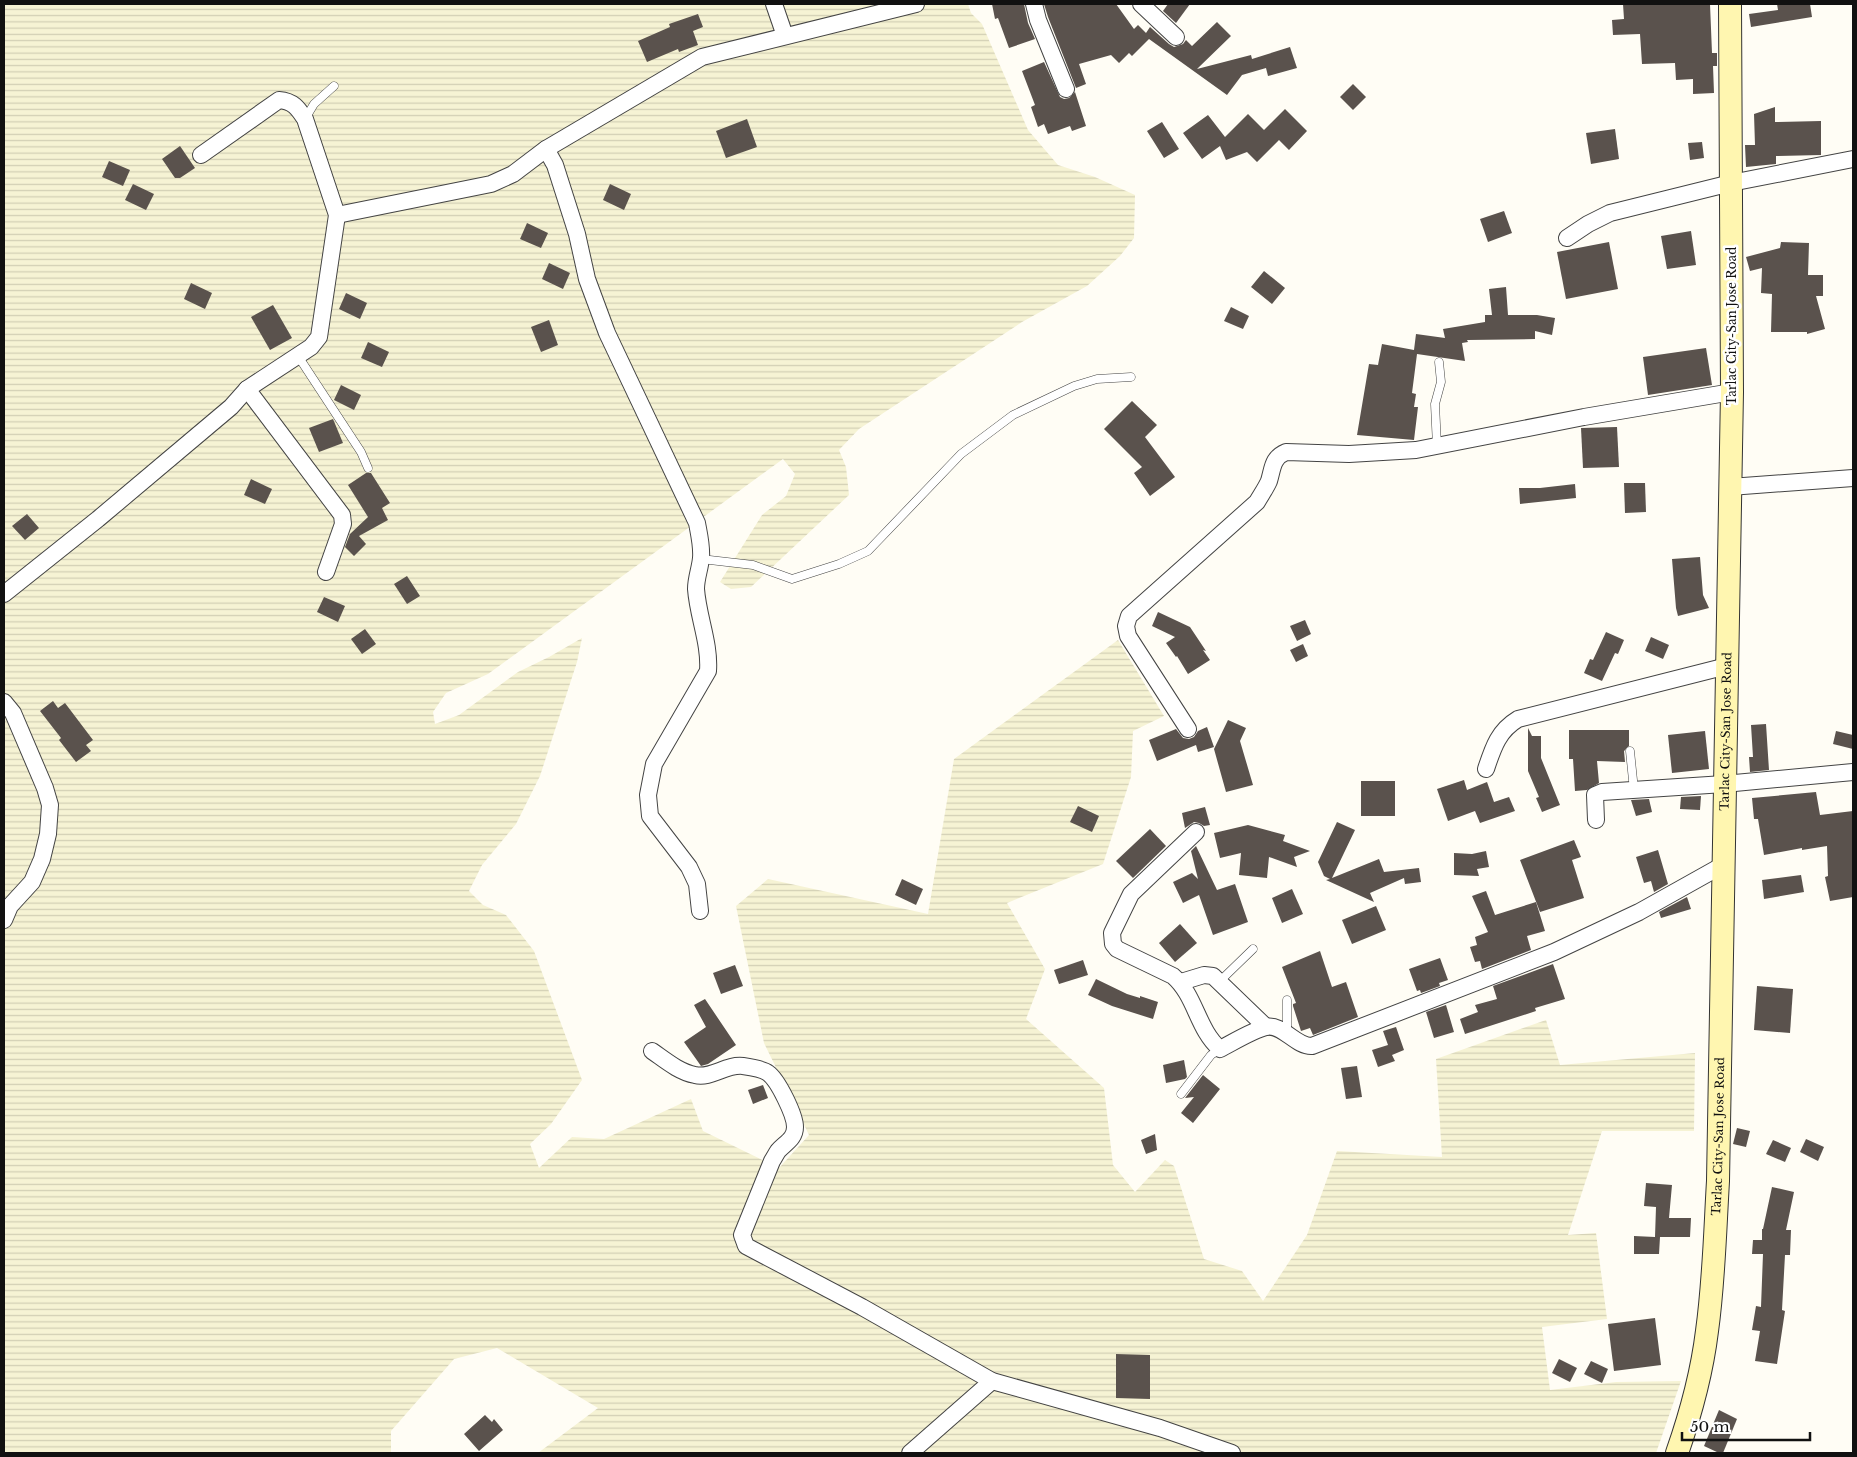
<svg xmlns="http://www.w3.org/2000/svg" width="1857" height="1457" viewBox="0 0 1857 1457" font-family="'Libre Baskerville',serif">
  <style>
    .farmland { fill: url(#farmland-rules) }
    .building { fill: #5a524d }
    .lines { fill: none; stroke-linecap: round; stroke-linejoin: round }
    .service-casing { stroke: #444; stroke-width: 9 }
    .minor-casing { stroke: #444; stroke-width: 18 }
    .secondary-casing { stroke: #333; stroke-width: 24 }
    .service { stroke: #fff; stroke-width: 8 }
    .minor { stroke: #fff; stroke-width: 16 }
    .secondary { stroke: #fff6b0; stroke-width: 22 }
    .labels { text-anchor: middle; stroke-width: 5; stroke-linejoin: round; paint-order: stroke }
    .street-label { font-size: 12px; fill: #111; stroke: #fff }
  </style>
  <defs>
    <pattern id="farmland-rules" width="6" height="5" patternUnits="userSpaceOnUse" patternTransform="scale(1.25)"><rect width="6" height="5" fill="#f6f3d4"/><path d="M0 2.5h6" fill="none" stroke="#d2cfb5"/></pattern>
  </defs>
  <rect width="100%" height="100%" fill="#fffdf5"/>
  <!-- farmland -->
  <polygon class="farmland" points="4,4 968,4 971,13 982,24 1028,130 1058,165 1095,177 1135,195 1134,238 1120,256 1087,286 1022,322 859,429 839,450 846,467 849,495 751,587 731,589 720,582 762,515 786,496 795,474 783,459 488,674 446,693 433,712 435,724 459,715 518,672 549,657 582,638 577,662 540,776 516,824 482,865 469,891 483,905 506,915 534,951 582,1080 551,1124 530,1144 539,1168 572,1137 604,1139 691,1099 703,1131 779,1168 809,1135 764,1043 736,906 768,879 928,914 954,759 1118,640 1164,716 1133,731 1131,777 1103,864 1007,903 1045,969 1026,1019 1104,1088 1113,1165 1135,1192 1165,1160 1174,1166 1204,1259 1242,1271 1263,1301 1307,1235 1337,1151 1442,1157 1436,1059 1546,1020 1560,1065 1695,1053 1694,1131 1602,1131 1568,1235 1596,1233 1607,1319 1542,1327 1550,1390 1616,1382 1681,1381 1656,1453 538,1453 598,1408 497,1348 454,1359 391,1431 391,1453 4,1453"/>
  <!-- building -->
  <g class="building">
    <polygon points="992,4 1024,4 1028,23 1035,39 1009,48 998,18 995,19"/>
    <polygon points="1044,4 1116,4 1134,29 1138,25 1146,33 1150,27 1169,44 1174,47 1183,44 1186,40 1192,46 1217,22 1231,36 1197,69 1251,55 1252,59 1290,47 1297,68 1268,76 1266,68 1242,75 1227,95 1149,39 1132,56 1129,53 1119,63 1111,55 1079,64 1086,84 1076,88 1048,17"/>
    <polygon points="1168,4 1190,4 1176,23 1163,11"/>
    <polygon points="1623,4 1710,4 1712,53 1717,53 1717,66 1713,66 1714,93 1693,94 1693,79 1676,80 1675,63 1642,64 1640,34 1613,35 1612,20 1624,19"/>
    <polygon points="1777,4 1810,4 1812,17 1751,27 1749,14 1778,10"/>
    <polygon points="698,14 703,27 693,31 698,45 679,52 678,49 647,62 638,41 670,27 669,24"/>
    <polygon points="1044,62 1060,97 1064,99 1069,98 1075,92 1086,126 1072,131 1070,126 1048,134 1044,124 1038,127 1031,107 1035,105 1022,71"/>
    <polygon points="1353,84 1366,97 1353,110 1340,97"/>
    <polygon points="1775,107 1775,122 1821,121 1821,155 1776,156 1776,164 1746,167 1745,145 1755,145 1754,114"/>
    <polygon points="1285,109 1307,131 1289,150 1279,140 1257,162 1247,152 1226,160 1220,146 1202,159 1183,133 1208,115 1225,137 1248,114 1264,130"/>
    <polygon points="747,119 757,147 726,158 716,131"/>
    <polygon points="1162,122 1179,149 1164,158 1147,131"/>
    <polygon points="1615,129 1619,159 1591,164 1586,133"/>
    <polygon points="1702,142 1704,158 1690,160 1688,143"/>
    <polygon points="180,146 195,168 180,178 175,178 162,159"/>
    <polygon points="109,161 130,170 123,186 102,177"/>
    <polygon points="133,184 154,194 146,210 125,200"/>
    <polygon points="610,184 631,194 624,210 603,200"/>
    <polygon points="1504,211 1512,233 1488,242 1480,219"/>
    <polygon points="527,223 548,233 541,248 520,239"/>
    <polygon points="1691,231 1696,265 1667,269 1661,236"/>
    <polygon points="1609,242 1618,289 1566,299 1557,252"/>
    <polygon points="1781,242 1809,243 1808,275 1823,275 1823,296 1816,296 1825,329 1807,334 1807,332 1771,332 1772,294 1761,293 1762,268 1750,271 1746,257 1780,248"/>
    <polygon points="549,263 570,273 563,289 542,279"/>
    <polygon points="1264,271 1285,288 1272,304 1251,287"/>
    <polygon points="191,283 212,293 205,309 184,299"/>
    <polygon points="1506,287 1508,315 1537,315 1555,318 1552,335 1535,331 1535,339 1467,340 1468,342 1462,343 1465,361 1417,354 1412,393 1416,394 1414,407 1418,407 1414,440 1357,435 1369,364 1378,365 1382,344 1414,350 1416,334 1445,338 1443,329 1485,322 1485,315 1492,315 1489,289"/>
    <polygon points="346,293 367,303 360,319 339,309"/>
    <polygon points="273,305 292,338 270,350 251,317"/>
    <polygon points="1231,307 1249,316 1243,329 1224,321"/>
    <polygon points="549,320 558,345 541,352 531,327"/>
    <polygon points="368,342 389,352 382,367 361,358"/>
    <polygon points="1706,348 1712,385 1648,395 1643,357"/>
    <polygon points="341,385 361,395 354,410 334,400"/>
    <polygon points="1132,401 1157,425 1145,437 1175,477 1150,496 1134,473 1142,467 1104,429"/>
    <polygon points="333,419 343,443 319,452 309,428"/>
    <polygon points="1617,427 1619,467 1583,468 1581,428"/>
    <polygon points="366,473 371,473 390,503 382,508 388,520 359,536 366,544 354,556 345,547 350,534 368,517 348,485"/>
    <polygon points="251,479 272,489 265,504 244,495"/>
    <polygon points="1624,483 1645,483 1646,512 1625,513"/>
    <polygon points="1575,484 1576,498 1520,504 1519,488 1540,488"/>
    <polygon points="27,514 39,528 25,540 12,526"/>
    <polygon points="1700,557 1703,595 1709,608 1678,616 1676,608 1672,559"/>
    <polygon points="407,576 420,596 407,604 394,584"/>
    <polygon points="324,597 345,606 338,622 317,612"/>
    <polygon points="1158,612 1190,627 1206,651 1203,650 1210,660 1188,674 1177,656 1176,657 1166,643 1175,637 1152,626"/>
    <polygon points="1305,620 1311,634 1297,641 1290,626"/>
    <polygon points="365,629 376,644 362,654 351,639"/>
    <polygon points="1606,632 1624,640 1618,654 1615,653 1602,681 1584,673 1590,659 1593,660"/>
    <polygon points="1651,637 1669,645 1663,659 1645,651"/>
    <polygon points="1303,644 1308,656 1296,662 1290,650"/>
    <polygon points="53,701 58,708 65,703 93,740 86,745 91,751 76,762 59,740 61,738 40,711"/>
    <polygon points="1228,720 1246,728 1240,741 1253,785 1226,792 1214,749"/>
    <polygon points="1766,724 1769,770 1750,772 1749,757 1753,757 1751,725"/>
    <polygon points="1207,727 1214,747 1198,752 1196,745 1157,761 1149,740 1176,729 1183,738 1189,739 1194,737 1198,731"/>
    <polygon points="1528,728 1532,736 1541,736 1541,758 1560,805 1542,812 1536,798 1539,797 1528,771"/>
    <polygon points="1569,730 1629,730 1629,746 1624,751 1625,762 1597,761 1599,783 1587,790 1575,791 1573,759 1569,759"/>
    <polygon points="1705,731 1709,769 1672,773 1668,735"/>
    <polygon points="1836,731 1853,735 1853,749 1833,744"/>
    <polygon points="1464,780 1467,790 1487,782 1494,802 1509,797 1515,811 1480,823 1475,811 1448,821 1437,789"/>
    <rect x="1361" y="781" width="34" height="35"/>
    <polygon points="1816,792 1820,815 1853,811 1853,897 1830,901 1825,877 1828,876 1827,846 1802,850 1802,848 1764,855 1758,819 1754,819 1752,798"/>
    <polygon points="1701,796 1700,810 1680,809 1681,797"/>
    <polygon points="1649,799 1652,812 1636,816 1631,800"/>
    <polygon points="1078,806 1099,816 1092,832 1070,822"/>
    <polygon points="1205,807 1210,825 1204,826 1199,823 1194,822 1185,828 1182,813"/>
    <polygon points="1337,822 1355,830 1332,878 1379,859 1384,872 1419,868 1421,882 1405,884 1404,878 1370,893 1374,902 1326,880 1330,879 1324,876 1318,862"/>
    <polygon points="1248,825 1285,835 1283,841 1310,851 1294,857 1297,867 1269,857 1267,878 1239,875 1241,853 1220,858 1214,833"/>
    <polygon points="1150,829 1166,846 1133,878 1116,861"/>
    <polygon points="1574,840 1581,857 1572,860 1584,898 1540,912 1520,860"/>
    <polygon points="1196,846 1217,890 1235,884 1248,922 1213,935 1199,895 1183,903 1173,882 1192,873 1198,879 1191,851"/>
    <polygon points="1658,850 1668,884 1654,892 1651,881 1644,883 1636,857"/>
    <polygon points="1486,851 1489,867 1477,869 1479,876 1454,875 1454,853 1472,854"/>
    <polygon points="1801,875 1804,892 1764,899 1762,880"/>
    <polygon points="902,879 923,889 916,905 895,895"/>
    <polygon points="1292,889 1303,914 1282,923 1272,898"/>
    <polygon points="1486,891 1495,915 1536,902 1545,931 1527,936 1531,950 1482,969 1480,961 1475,962 1470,947 1477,945 1475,937 1488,932 1472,896"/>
    <polygon points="1687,897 1691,909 1661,918 1659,912"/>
    <polygon points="1376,906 1386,930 1352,944 1342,920"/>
    <polygon points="1180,924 1197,943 1175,962 1159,943"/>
    <polygon points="1320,951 1332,987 1346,982 1358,1017 1313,1035 1310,1028 1301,1031 1293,1006 1293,1004 1296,1003 1282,967"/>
    <polygon points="1440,958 1448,980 1439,983 1440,986 1421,993 1420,990 1417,991 1409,969"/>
    <polygon points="1083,960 1088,975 1059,984 1054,970"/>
    <polygon points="1553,964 1565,999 1535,1008 1536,1011 1465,1034 1460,1019 1478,1012 1475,1005 1497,999 1493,986"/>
    <polygon points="735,965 743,986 721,994 713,973"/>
    <polygon points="1096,979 1127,994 1140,998 1140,996 1158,1002 1153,1019 1112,1006 1088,995"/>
    <polygon points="1757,986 1793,989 1790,1033 1754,1030"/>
    <polygon points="705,999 736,1045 708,1064 701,1066 684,1042 706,1027 694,1005"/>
    <polygon points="1446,1005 1454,1032 1434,1038 1426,1012"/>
    <polygon points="1396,1027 1404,1050 1392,1055 1395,1061 1378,1067 1372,1050 1388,1045 1383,1031"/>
    <polygon points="1184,1060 1187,1077 1185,1079 1166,1083 1163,1065"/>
    <polygon points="1357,1066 1362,1097 1346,1099 1341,1068"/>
    <polygon points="1203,1075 1220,1089 1193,1123 1181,1113 1194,1097 1185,1098"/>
    <polygon points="763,1085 768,1098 753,1104 748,1090"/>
    <polygon points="1737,1128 1750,1131 1746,1147 1733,1144"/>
    <polygon points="1155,1134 1157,1150 1146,1154 1141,1140"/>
    <polygon points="1806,1139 1824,1147 1818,1161 1800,1152"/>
    <polygon points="1773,1140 1791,1148 1785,1162 1766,1154"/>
    <polygon points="1646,1183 1672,1185 1669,1218 1691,1218 1690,1237 1660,1237 1659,1254 1634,1254 1634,1236 1655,1237 1656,1207 1644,1206"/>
    <polygon points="1772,1187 1794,1192 1786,1230 1791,1230 1790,1255 1785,1255 1782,1310 1785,1311 1777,1364 1755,1361 1760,1331 1752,1330 1756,1306 1761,1307 1763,1254 1752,1254 1753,1240 1762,1240 1762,1229 1763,1229"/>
    <polygon points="1655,1318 1661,1365 1614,1371 1608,1324"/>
    <polygon points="1116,1354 1150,1355 1150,1399 1116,1398"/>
    <polygon points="1559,1359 1577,1368 1570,1382 1552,1373"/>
    <polygon points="1591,1361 1608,1369 1602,1383 1584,1374"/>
    <polygon points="1719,1410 1737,1419 1723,1453 1719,1453 1704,1446"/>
    <polygon points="485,1415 492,1422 494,1419 503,1430 479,1451 464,1434"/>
  </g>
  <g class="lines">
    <!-- service casing -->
    <g class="service-casing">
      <g id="service">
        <polyline points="305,119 314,104 334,86"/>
        <polyline points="298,356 361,452 368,468"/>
        <polyline points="1437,446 1435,404 1441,382 1439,362"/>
        <polyline points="701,559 753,565 792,579 839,564 868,551 961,454 1013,415 1074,386 1097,379 1131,377"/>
        <polyline points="1630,751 1634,790"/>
        <polyline points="1220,981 1253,949"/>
        <polyline points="1287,1033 1287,1000"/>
        <polyline points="1181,1094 1211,1055 1220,1049"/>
      </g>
    </g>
    <!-- minor casing -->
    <g class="minor-casing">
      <g id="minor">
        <polyline points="774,4 785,36"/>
        <polyline points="1034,4 1038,20 1066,89"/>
        <polyline points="1141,4 1176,37"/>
        <path d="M546 149 555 165 577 234 587 279 607 333 697 523C699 534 702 546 701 558 700 569 696 578 696 589 698 617 710 643 708 671L654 764 648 795 650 816 689 867 697 884 700 911"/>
        <polyline points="337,215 491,184 513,174 546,149 702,57 916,4"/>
        <polyline points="1567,238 1588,224 1610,213 1731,183 1853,159"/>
        <polyline points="247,389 342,515 343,524 326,572"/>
        <polyline points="1730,487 1853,478"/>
        <path d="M4 594 98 519 231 407 247 389 311 347 319 337 337 215 305 119C298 108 293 101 279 100L201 155"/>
        <polyline points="4,702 13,713 45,788 50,805 48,834 42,859 32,882 10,906 4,920"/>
        <path d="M1188 729 1128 636 1126 626 1129 616 1257 502C1261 495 1266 488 1269 481 1273 468 1272 458 1286 452L1349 454 1416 450 1584 417 1732 392"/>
        <path d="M1486 769C1493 748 1498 731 1518 719L1727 666"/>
        <polyline points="1596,820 1595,795 1602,792 1724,784 1853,772"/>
        <path d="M1196 832 1131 894 1112 933 1113 944 1117 949 1173 976C1196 996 1197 1029 1220 1049 1232 1043 1253 1030 1266 1027 1282 1023 1296 1047 1312 1046L1554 952 1639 912 1723 865"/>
        <polyline points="1181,982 1204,975 1213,976 1266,1027"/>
        <path d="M652 1051C665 1060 679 1072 695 1075 711 1079 726 1064 743 1066 750 1067 763 1069 768 1073 778 1080 795 1115 795 1127 795 1139 785 1143 778 1151 776 1154 774 1158 772 1161L742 1235 746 1246 862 1307 992 1381 1160 1428 1232 1453"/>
        <polyline points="910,1453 992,1381"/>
      </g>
    </g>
    <!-- secondary casing -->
    <g class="secondary-casing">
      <g id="secondary">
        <path id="s1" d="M1677 1453C1691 1413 1702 1372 1707 1331 1714 1281 1715 1231 1718 1181L1732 392 1730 4"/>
      </g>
    </g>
    <!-- service -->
    <use href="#service" class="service"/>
    <!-- minor -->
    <use href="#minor" class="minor"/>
    <!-- secondary -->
    <use href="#secondary" class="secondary"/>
  </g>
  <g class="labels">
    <!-- street labels -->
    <g class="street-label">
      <text transform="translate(1732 326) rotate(-90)" y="4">Tarlac City-San Jose Road</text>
      <text dy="4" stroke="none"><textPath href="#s1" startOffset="726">Tarlac City-San Jose Road</textPath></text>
      <text dy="4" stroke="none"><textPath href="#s1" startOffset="321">Tarlac City-San Jose Road</textPath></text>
    </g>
  </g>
  <!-- border -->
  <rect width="1857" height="1457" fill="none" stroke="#111111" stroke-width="10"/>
  <!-- scale -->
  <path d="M1682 1432v8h128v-8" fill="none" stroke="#111111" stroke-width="2.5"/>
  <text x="1690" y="1432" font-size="15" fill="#111111" stroke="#ffffff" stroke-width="4" paint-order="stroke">50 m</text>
</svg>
